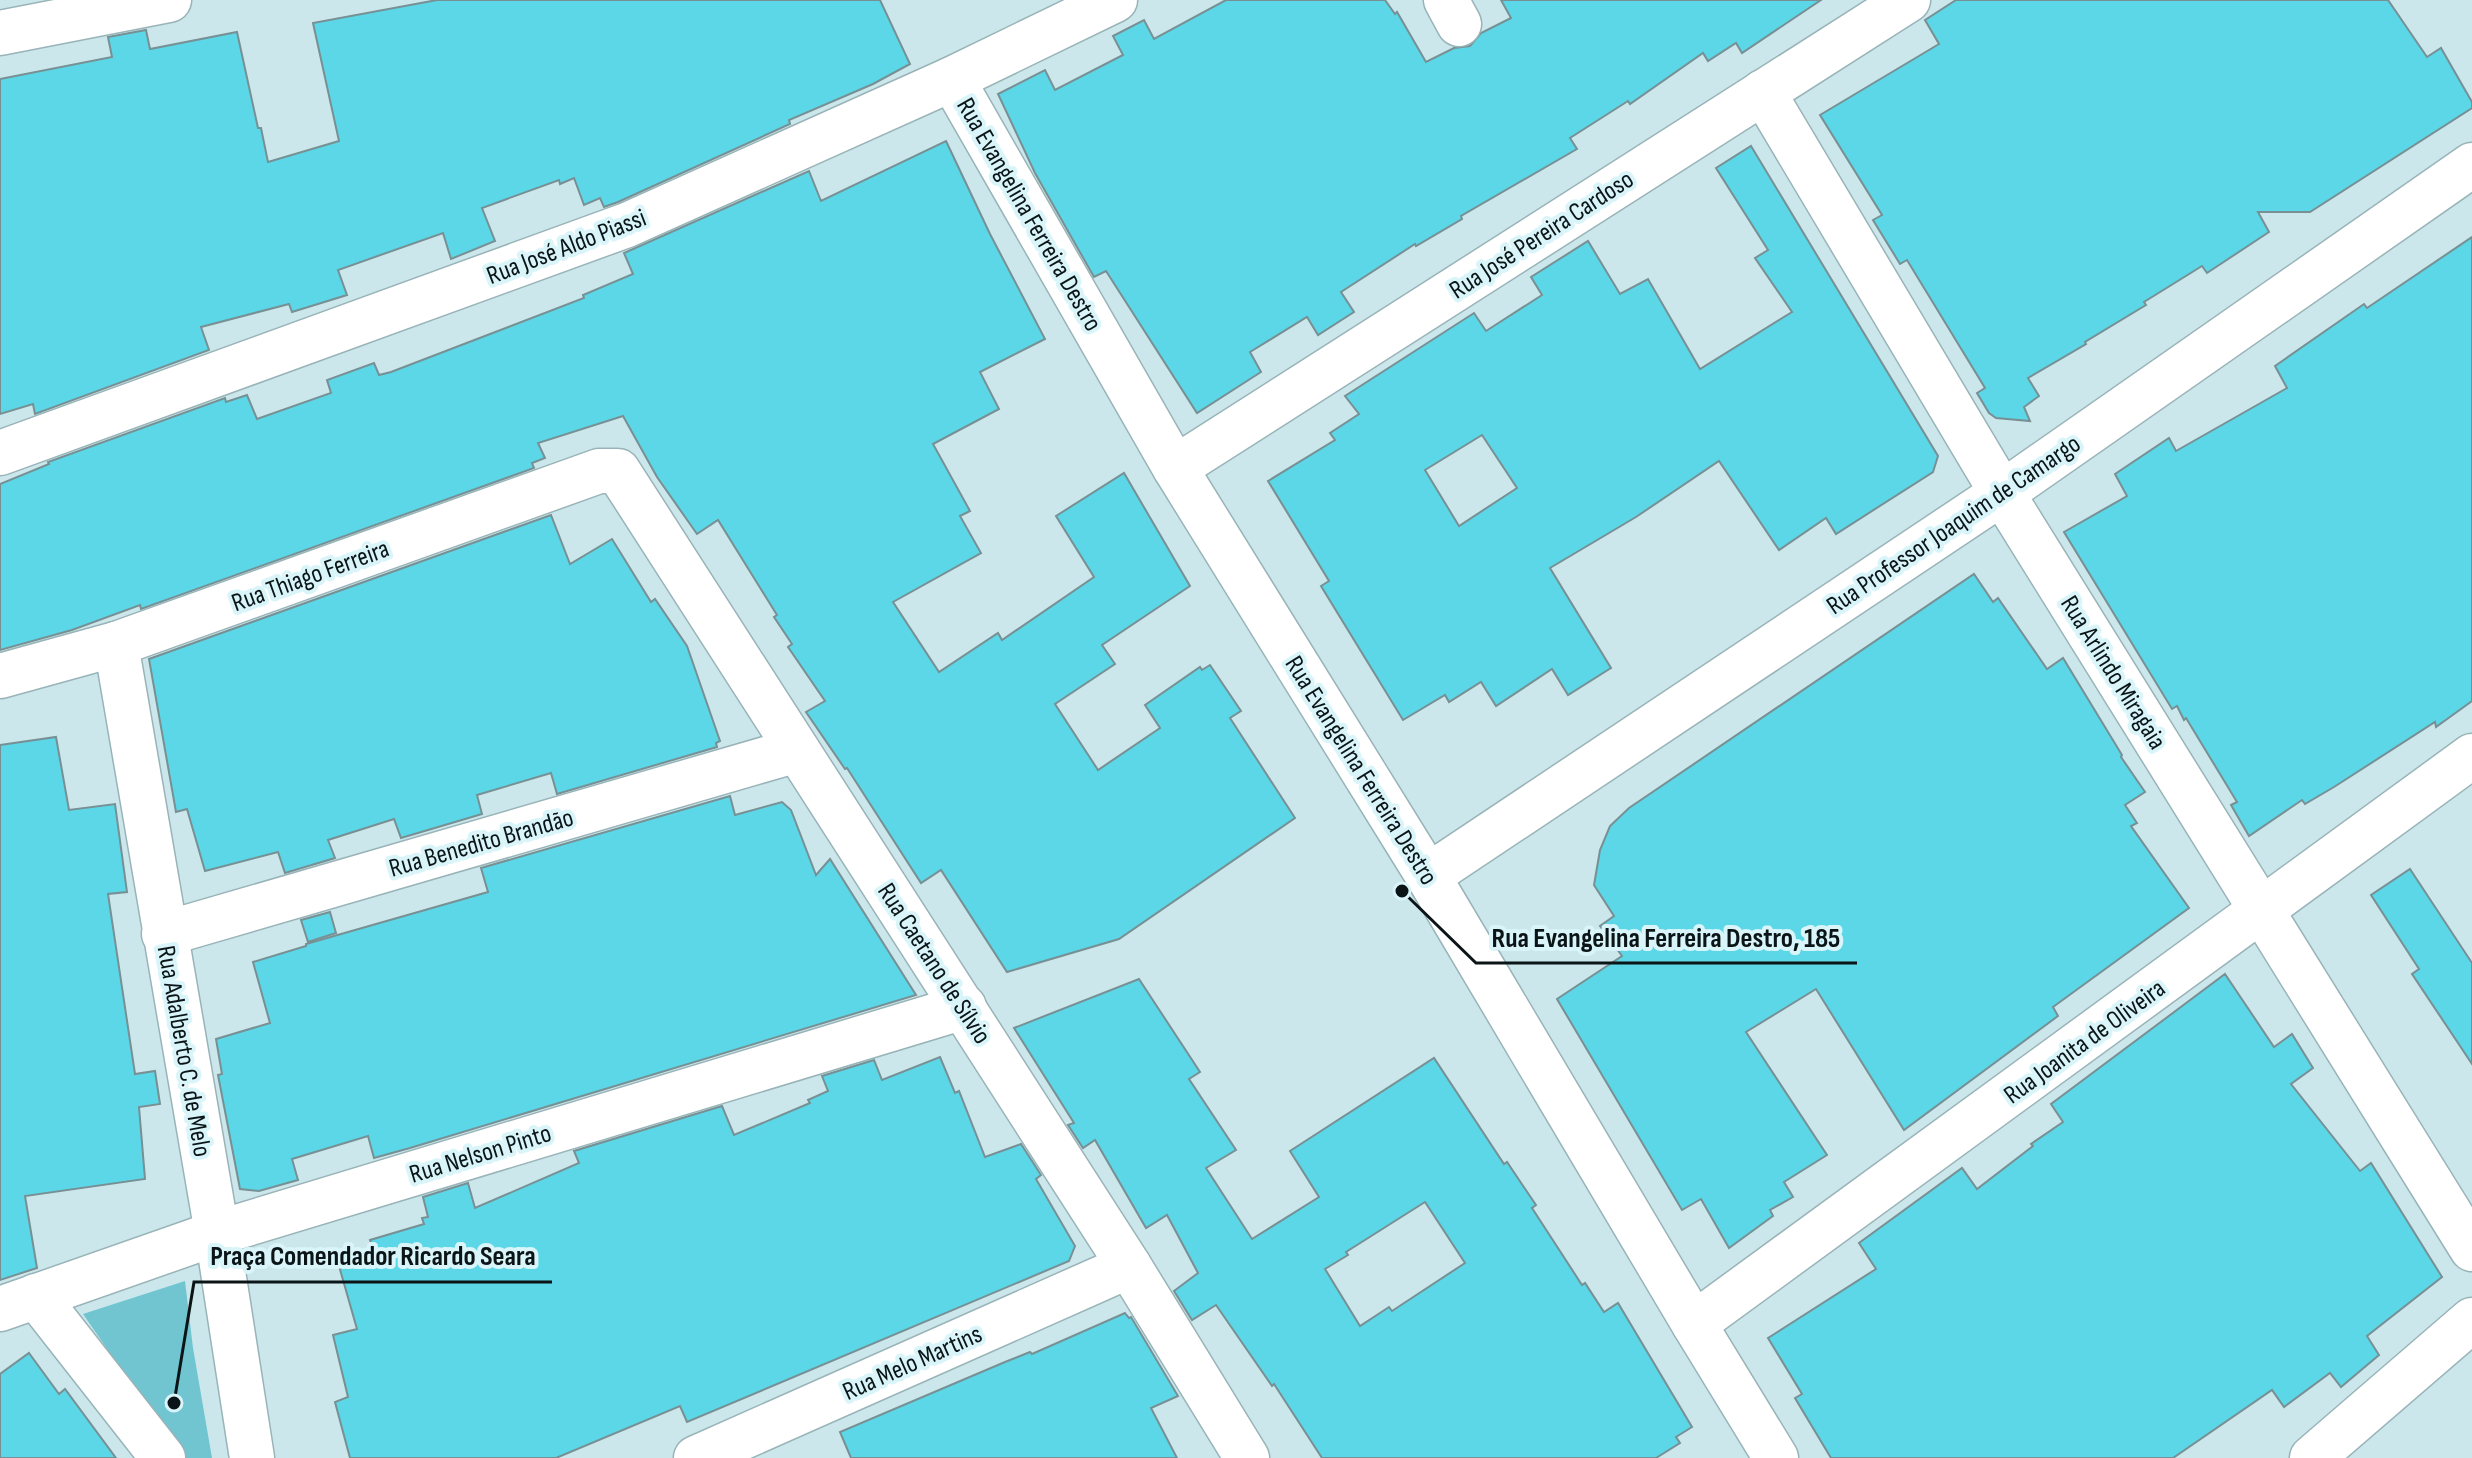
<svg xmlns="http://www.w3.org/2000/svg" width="2472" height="1458" viewBox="0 0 2472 1458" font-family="'Sofia Sans Condensed',sans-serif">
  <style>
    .green { fill: #70c5d1 }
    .building { fill: #5bd7e8; stroke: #779094; stroke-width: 2; fill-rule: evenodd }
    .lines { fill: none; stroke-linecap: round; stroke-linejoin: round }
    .minor-casing { stroke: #99b4b8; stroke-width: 47 }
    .minor { stroke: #fff; stroke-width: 44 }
    .labels { text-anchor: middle; stroke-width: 8; stroke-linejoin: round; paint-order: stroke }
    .street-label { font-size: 26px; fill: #0b1517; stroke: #d9f5f9 }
    .leader { fill: none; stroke: #0b1517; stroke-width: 3 }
    .callout-dot { fill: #0b1517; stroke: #d9f5f9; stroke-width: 3 }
    .callout-label { font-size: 28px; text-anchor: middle; font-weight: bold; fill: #0b1517; stroke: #d9f5f9; stroke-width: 8; stroke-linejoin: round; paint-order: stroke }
  </style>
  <rect width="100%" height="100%" fill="#cce7ec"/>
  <!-- green -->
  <polygon class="green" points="185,1281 193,1348 212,1458 182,1458 83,1314"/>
  <!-- building -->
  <g class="building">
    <polygon points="437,0 880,0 910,64 873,84 789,120 790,124 618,202 604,207 600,198 584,205 574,178 560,184 559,180 482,208 495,241 451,259 443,233 338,270 347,295 292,312 289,304 201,327 209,350 35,414 33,404 0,414 0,79 112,57 108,37 146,30 150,49 237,32 258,128 261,128 268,162 339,141 313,23"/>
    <polygon points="1226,0 1385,0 1395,14 1397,12 1426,62 1454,48 1470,46 1481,33 1511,18 1501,0 1821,0 1742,53 1736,43 1708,61 1703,53 1630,104 1628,101 1570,138 1577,149 1461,216 1462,219 1416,246 1415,244 1341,292 1354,312 1318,335 1307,317 1250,352 1261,372 1197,413 1106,271 1094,277 1035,173 998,94 1045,70 1055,90 1123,55 1113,36 1144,20 1154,39"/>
    <polygon points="1956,0 2388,0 2427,57 2441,48 2472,102 2472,108 2310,212 2258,212 2269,232 2207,273 2202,266 2144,302 2146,305 2085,342 2086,344 2028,378 2039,396 2024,407 2030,421 1996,418 1989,413 1977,393 1985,388 1907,260 1900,264 1873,220 1882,215 1820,115 1939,44 1925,20"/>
    <polygon points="946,141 990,234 1045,339 980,372 999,409 933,444 970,511 960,516 981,553 893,602 939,672 998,633 1002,640 1094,577 1056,516 1124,473 1190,586 1102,645 1115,664 1055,704 1098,770 1160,728 1145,705 1200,667 1202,670 1210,665 1241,711 1230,718 1295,818 1119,939 1007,972 941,870 921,883 847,768 845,769 806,712 825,701 788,647 792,644 774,617 777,615 718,520 697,534 657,477 623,416 538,443 545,458 532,463 534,468 141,609 140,605 72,630 0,650 0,484 49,464 48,462 225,398 226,402 247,395 257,419 331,393 327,380 374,363 379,375 391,372 584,298 583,295 633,274 624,253 809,171 821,201"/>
    <path d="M1751 146 1938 456 1933 472 1836 534 1826 518 1779 550 1719 461 1636 517 1550 568 1611 668 1568 695 1552 669 1496 706 1481 682 1449 702 1445 695 1403 720 1321 586 1329 581 1268 481 1335 440 1330 433 1359 414 1345 396 1474 313 1486 331 1542 295 1531 277 1588 241 1620 294 1648 279 1700 369 1792 312 1755 258 1768 250 1716 168ZM1482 435 1517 488 1459 526 1425 470Z"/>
    <polygon points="2472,237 2472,701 2436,727 2435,722 2334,787 2305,804 2302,800 2249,836 2231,805 2237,802 2186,718 2184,720 2177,706 2172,709 2064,532 2127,496 2115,474 2169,438 2176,451 2287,388 2275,366 2364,304 2367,308"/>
    <polygon points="551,515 570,564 612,539 651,602 655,599 687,646 720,741 716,743 717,747 557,794 551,773 477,795 482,814 401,838 394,819 328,840 335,858 285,873 278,852 205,871 187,809 176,812 149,659"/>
    <polygon points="1974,574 1993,602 1998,598 2047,669 2063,658 2122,755 2121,757 2145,792 2125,805 2137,823 2131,826 2189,908 2053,1007 2058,1016 1904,1130 1816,989 1746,1032 1827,1155 1784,1182 1793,1197 1770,1210 1773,1216 1729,1248 1701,1199 1682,1210 1557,999 1622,956 1600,926 1614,916 1594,885 1600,850 1610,826 1629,808"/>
    <polygon points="56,737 69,810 115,804 127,892 108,894 135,1074 155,1071 160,1104 139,1107 145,1179 25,1196 37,1268 0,1280 0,745"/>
    <polygon points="730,796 735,815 782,802 791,810 816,875 830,859 916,995 410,1148 374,1158 368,1136 292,1159 298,1180 259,1191 240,1189 218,1075 222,1074 216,1039 270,1023 253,962 306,946 306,944 488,892 481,868"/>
    <polygon points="2410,869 2472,963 2472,1064 2412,974 2419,969 2371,895"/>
    <polygon points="330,912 336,933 308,942 301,920"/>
    <polygon points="2225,974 2274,1047 2292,1034 2313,1068 2291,1084 2360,1171 2371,1163 2442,1277 2367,1336 2379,1355 2341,1387 2330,1373 2284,1407 2272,1390 2173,1458 1831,1458 1795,1398 1802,1394 1768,1338 1876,1269 1859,1243 1962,1168 1977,1189 2033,1146 2031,1144 2063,1122 2051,1104"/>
    <path d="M1139 979 1200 1072 1189 1079 1236 1150 1206 1168 1252 1239 1319 1197 1290 1151 1434 1058 1504 1164 1507 1162 1536 1205 1532 1208 1582 1285 1585 1283 1604 1312 1618 1303 1692 1427 1676 1437 1680 1443 1656 1458H1322L1274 1384 1272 1386 1216 1305 1192 1320 1174 1291 1198 1273 1167 1215 1146 1228 1095 1140 1083 1148 1068 1125 1074 1123 1014 1028ZM1425 1202 1465 1263 1392 1311 1389 1307 1360 1326 1325 1269 1348 1255 1346 1252Z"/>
    <polygon points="940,1057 955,1093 959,1091 985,1157 1021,1144 1041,1175 1036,1179 1075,1246 1069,1261 687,1422 680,1406 556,1458 350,1458 335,1402 348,1397 333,1335 357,1329 339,1266 375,1256 370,1240 424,1224 422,1218 428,1217 423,1197 468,1183 475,1208 579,1163 574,1151 722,1106 734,1135 810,1103 808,1100 828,1091 822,1076 874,1060 882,1080"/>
    <polygon points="1125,1313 1129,1318 1131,1317 1178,1396 1151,1408 1177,1458 851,1458 840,1432 1005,1362 1030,1352 1032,1354"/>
    <polygon points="29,1353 59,1394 65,1389 116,1458 0,1458 0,1374"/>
  </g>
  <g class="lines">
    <!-- minor casing -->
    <g class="minor-casing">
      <g id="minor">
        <polyline points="1446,0 1459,24"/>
        <polyline points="0,33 169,0"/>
        <polyline points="952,79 1175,468 1428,876 1694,1324 1776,1458"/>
        <polyline points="1763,92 2002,493 2472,1249"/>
        <polyline points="0,453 627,225 952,79 1115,0"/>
        <polyline points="1175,468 1908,0"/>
        <polyline points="116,644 217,1233 252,1458"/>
        <polyline points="0,676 116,644 599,471 618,471 1129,1266 1247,1458"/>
        <polyline points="1428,876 2002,493 2472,165"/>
        <polyline points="164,934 797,750"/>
        <polyline points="36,1296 163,1458"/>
        <polyline points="0,1309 217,1233 964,1007"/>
        <polyline points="1694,1324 2472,756"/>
        <polyline points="696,1458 1129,1266"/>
        <polyline points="2312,1458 2472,1320"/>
      </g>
    </g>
    <!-- minor -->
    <use href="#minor" class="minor"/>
  </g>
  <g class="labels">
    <!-- street labels -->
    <g class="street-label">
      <text transform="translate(1030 214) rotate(60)" y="9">Rua Evangelina Ferreira Destro</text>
      <text transform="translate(1541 234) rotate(-33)" y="9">Rua José Pereira Cardoso</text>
      <text transform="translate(566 246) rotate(-21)" y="9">Rua José Aldo Piassi</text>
      <text transform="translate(1953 524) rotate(-34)" y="9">Rua Professor Joaquim de Camargo</text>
      <text transform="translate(310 575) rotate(-20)" y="9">Rua Thiago Ferreira</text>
      <text transform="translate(2114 672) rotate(58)" y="9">Rua Arlindo Miragaia</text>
      <text transform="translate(1362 770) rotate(58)" y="9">Rua Evangelina Ferreira Destro</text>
      <text transform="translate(481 842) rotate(-16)" y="9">Rua Benedito Brandão</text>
      <text transform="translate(935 963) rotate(57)" y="9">Rua Caetano de Sílvio</text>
      <text transform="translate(2084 1041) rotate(-36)" y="9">Rua Joanita de Oliveira</text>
      <text transform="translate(185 1051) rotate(80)" y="9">Rua Adalberto C. de Melo</text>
      <text transform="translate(480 1153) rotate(-17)" y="9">Rua Nelson Pinto</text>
      <text transform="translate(912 1362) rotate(-24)" y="9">Rua Melo Martins</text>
    </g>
  </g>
  <!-- callouts -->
  <path class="leader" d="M1402 891L1476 963H1857M174 1403L194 1282H552"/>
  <g class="callout-dot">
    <circle cx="1402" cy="891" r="8"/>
    <circle cx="174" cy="1403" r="8"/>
  </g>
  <g class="callout-label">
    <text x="1666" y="947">Rua Evangelina Ferreira Destro, 185</text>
    <text x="373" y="1265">Praça Comendador Ricardo Seara</text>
  </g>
</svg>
